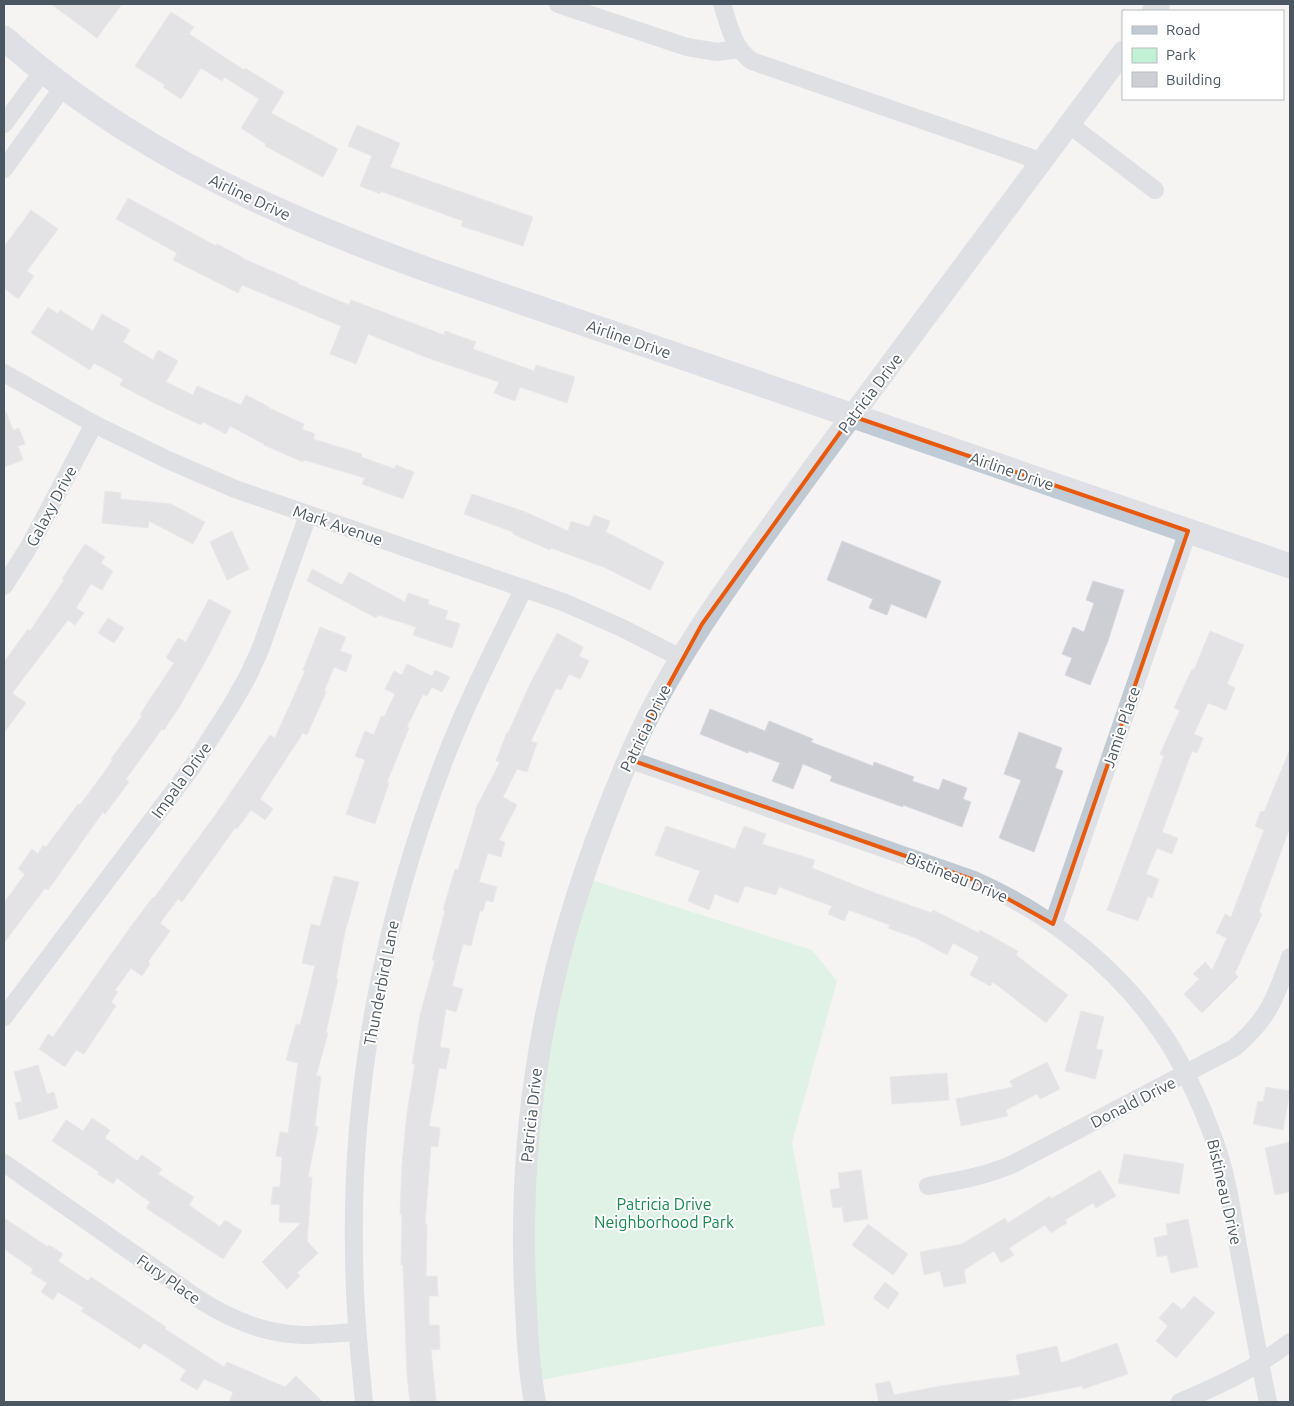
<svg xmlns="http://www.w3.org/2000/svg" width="1294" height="1406" viewBox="0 0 1294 1406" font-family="Ubuntu,sans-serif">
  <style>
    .green { fill: #c3f1d5 }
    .building { fill: #cdcfd5; stroke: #d7d9de }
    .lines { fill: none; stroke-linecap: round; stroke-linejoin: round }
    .minor { stroke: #c1cad2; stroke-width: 18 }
    .tertiary { stroke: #c1cad2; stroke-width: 22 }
    .secondary { stroke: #c1cbd6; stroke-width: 25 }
    .marked { fill: none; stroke: #e8590c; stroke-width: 4; stroke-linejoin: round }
    .labels { text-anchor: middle; stroke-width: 4; stroke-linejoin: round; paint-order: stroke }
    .street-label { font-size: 16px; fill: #4a5661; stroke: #fff }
    .park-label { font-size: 16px; fill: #17864f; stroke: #fff }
  </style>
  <rect width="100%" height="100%" fill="#f5f3f3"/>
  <!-- green -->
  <polygon class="green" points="582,877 812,950 837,981 792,1142 825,1325 531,1382 534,1078"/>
  <!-- building -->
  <g class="building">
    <polygon points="51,4 122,4 97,38"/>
    <polygon points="171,12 194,27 189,34 244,70 245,68 284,92 271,113 338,149 323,177 265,146 266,144 241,128 259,99 224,77 222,81 201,68 181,99 163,87 165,85 135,66"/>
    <polygon points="357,125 400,143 390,167 533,217 523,246 461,226 463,221 380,191 380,194 360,186 372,156 348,146"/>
    <polygon points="128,198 216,246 217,244 242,257 242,258 299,283 298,284 349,305 351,300 444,335 445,331 476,342 473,349 534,371 536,365 575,377 567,403 520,387 515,401 494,393 499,382 428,358 368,334 356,364 330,354 341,326 242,285 238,293 173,260 177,253 116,219"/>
    <polygon points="31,210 58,229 27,271 34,276 18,299 4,288 4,247"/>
    <polygon points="48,307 58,314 60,310 93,331 102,314 130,330 123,342 153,360 158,350 178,361 166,382 193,395 197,386 241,405 246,395 269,407 269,408 304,424 302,429 315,434 313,439 362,454 361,457 395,469 396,465 414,472 403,499 362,484 365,478 304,460 303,462 264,445 264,444 230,426 226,434 203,422 201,425 156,404 120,385 123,379 94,363 90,370 31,333"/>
    <polygon points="4,412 6,412 13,430 19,428 25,444 18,446 23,460 4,467"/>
    <polygon points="105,491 121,493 120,499 171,504 205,522 193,544 149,521 148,528 102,523"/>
    <polygon points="472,494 523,511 568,531 571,521 589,527 594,515 610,521 606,532 664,562 650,590 606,568 551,548 550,550 513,534 513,532 464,514"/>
    <polygon points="232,531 249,569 227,580 210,542"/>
    <polygon points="842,541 941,581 926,618 891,604 887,615 869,608 873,599 827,580"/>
    <polygon points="85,544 105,557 101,563 113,571 102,590 91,584 76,608 84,613 75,625 68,620 12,693 26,703 4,733 4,662 28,629 30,631 64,580 62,579"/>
    <polygon points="312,569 342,585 349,572 405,602 408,593 429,600 428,604 448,611 445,619 460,624 452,648 413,635 416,627 378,615 376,618 307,581"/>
    <polygon points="1093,581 1124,590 1108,641 1090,685 1065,675 1072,658 1062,654 1073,627 1084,632 1094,603 1086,600"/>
    <polygon points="209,599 231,611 209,655 181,704 164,730 162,729 126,779 129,782 105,814 103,812 48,890 45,888 4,943 4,903 25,874 18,869 32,849 38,854 43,845 46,847 78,804 80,805 113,760 111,759 142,716 140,714 174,663 166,658 178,638 186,642"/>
    <polygon points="108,618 124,628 114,643 98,633"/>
    <polygon points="320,627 346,637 340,651 352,655 346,672 334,667 324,691 326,692 307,735 303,733 260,799 273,809 265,820 251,810 237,829 235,828 182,902 178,899 160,923 170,931 148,962 150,964 142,976 131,968 115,990 118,992 111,1002 116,1006 84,1054 76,1050 65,1067 39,1049 48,1034 53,1037 129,929 153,897 154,898 216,814 270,735 275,738 305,671 303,670"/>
    <polygon points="1210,631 1244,645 1227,684 1235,688 1226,710 1208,703 1194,734 1203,738 1197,753 1192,751 1162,832 1178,838 1172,854 1157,848 1146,874 1159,879 1152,898 1148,896 1138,921 1107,910 1164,756 1160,754 1180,710 1174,708 1192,669 1194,670"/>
    <polygon points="557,633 583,647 579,656 589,661 580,679 569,674 561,690 556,688 531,741 537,743 527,772 517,769 503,797 517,805 499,840 505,842 501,857 488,853 479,882 497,887 493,902 486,900 483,911 480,911 471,946 463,944 452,986 463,989 456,1012 446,1009 440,1047 450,1049 446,1069 439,1068 429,1126 440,1128 438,1147 431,1146 425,1224 427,1224 426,1276 437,1276 438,1296 429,1296 429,1325 439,1325 440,1349 431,1350 436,1402 410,1402 407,1374 403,1265 401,1265 402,1214 400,1214 402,1164 407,1113 415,1064 412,1064 420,1015 435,960 432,960 445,911 443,910 455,869 458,870 476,811 475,810 500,762 496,761 507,732 508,733 530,684"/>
    <polygon points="407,664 432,676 435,670 450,677 442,692 432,687 427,696 423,694 407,727 409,728 387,782 389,783 375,824 346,814 365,760 355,756 365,731 374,735 381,716 384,717 395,694 385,689 394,671 402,675"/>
    <polygon points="710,709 765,731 769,721 813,739 811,742 873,766 874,762 914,777 912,781 939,790 943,779 967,788 963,799 971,802 962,827 903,805 903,807 830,781 832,776 803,764 793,789 772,781 780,763 749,751 748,753 700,734"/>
    <polygon points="1019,732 1062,748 1055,768 1063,771 1034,852 999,838 1021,780 1004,774"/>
    <polygon points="1290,749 1290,827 1259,912 1262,914 1235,973 1238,977 1202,1013 1184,994 1199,979 1193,974 1205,962 1212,970 1227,938 1216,933 1225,914 1231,917 1264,830 1255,826 1261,811 1264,812"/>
    <polygon points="666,826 735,849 744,826 766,834 762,844 815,860 812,868 875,893 932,913 933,910 979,933 980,930 1018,951 1016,955 1068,995 1046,1023 993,982 990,986 970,975 979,957 953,943 947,955 916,938 888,928 890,925 849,910 844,921 828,914 832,906 779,887 776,895 745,886 738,903 715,894 709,910 688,901 700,871 655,855"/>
    <polygon points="334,876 359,882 345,932 336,979 338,979 326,1032 328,1033 316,1076 321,1076 315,1126 318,1127 308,1177 312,1177 307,1241 318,1253 297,1273 300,1276 287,1289 262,1262 301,1223 279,1222 280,1205 271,1204 273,1187 280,1187 282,1157 276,1156 280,1132 288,1133 298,1063 286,1060 296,1024 300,1025 315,966 302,963 311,924 320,926"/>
    <polygon points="1081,1011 1104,1017 1096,1049 1103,1050 1095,1079 1065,1071"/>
    <polygon points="1047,1062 1060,1089 1040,1099 1037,1094 1006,1110 1008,1116 961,1126 956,1099 1013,1087 1010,1081"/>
    <polygon points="38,1065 47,1094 54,1092 58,1108 19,1120 15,1103 22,1101 14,1072"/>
    <polygon points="947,1073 949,1100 892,1104 890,1077"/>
    <polygon points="1266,1087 1290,1091 1283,1130 1253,1124 1258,1101 1263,1102"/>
    <polygon points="92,1118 110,1130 105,1138 137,1161 142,1155 162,1169 158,1174 194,1197 189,1205 220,1227 225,1220 242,1231 223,1259 146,1208 150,1202 117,1178 113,1184 98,1174 99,1172 52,1141 66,1120 83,1131"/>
    <polygon points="1290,1142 1290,1192 1275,1195 1265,1148"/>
    <polygon points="1124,1154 1184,1164 1179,1194 1118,1183"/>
    <polygon points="861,1170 868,1219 844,1222 842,1207 833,1208 830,1190 840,1188 838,1173"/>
    <polygon points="1100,1170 1116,1196 1096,1208 1093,1203 1065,1220 1067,1223 1051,1233 1045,1225 1009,1248 1014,1255 1001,1263 994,1251 964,1270 966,1283 944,1287 940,1271 924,1275 920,1252 962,1244 1005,1218 1008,1223 1050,1196 1051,1199"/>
    <polygon points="4,1218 48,1247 49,1245 63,1254 58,1261 88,1281 91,1277 166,1327 165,1329 224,1367 227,1362 285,1387 296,1376 323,1402 229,1402 233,1392 204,1379 197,1390 180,1380 186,1370 144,1343 140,1349 81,1311 84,1308 58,1292 53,1300 41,1292 47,1283 31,1273 33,1269 4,1249"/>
    <polygon points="1188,1219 1198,1267 1171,1273 1167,1255 1157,1257 1154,1238 1168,1235 1166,1224"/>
    <polygon points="868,1224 908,1254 893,1275 852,1245"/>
    <polygon points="885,1282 899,1293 888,1309 873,1298"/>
    <polygon points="1194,1296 1215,1313 1176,1358 1156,1341 1168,1326 1159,1318 1173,1302 1182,1310"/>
    <polygon points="1117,1343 1128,1374 1083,1389 1082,1386 1001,1402 879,1402 875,1384 890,1381 894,1395 940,1386 1020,1375 1016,1355 1057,1346 1061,1363"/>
  </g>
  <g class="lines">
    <!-- minor -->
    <g class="minor">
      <polyline points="558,4 687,47 717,52 738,49"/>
      <path d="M722 4C729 25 733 48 752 61L1043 162"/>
      <polyline points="4,124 43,71"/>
      <polyline points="1070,125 1155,190"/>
      <polyline points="4,169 63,87"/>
      <polyline points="4,373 94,424 168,460 235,489 563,602 622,628 681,658"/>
      <polyline points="4,586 30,545 94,424"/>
      <path d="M628 759 974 880C1047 912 1114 964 1160 1030 1184 1064 1201 1104 1215 1142 1227 1175 1232 1211 1238 1246 1248 1298 1257 1350 1268 1402"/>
      <polyline points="1053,924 1188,531"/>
      <polyline points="4,1017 192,767 231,706 247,678 260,650 308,515"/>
      <path d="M4 1163 197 1298C229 1319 264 1334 303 1335 321 1335 339 1333 357 1332"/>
      <path d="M928 1186C957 1181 986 1176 1013 1164L1234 1048C1268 1020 1276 997 1290 957"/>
      <path d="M364 1402C359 1352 354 1301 354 1250 351 1086 383 922 441 769 464 707 495 647 524 588"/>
      <path d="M1180 1402C1218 1386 1257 1368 1290 1342"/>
    </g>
    <!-- tertiary -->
    <g class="tertiary">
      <polyline points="1153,11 1159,4"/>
      <path d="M535 1402C528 1365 527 1326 525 1288 518 1123 545 970 605 817 621 776 637 736 658 698 686 646 719 598 754 550 788 503 822 455 858 408 946 290 1035 172 1123 52"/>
    </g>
    <!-- secondary -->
    <path class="secondary" d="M4 38C130 150 277 216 434 272L1290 566"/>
  </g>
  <!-- marked area -->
  <path d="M0 0H1294V1406H0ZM852 416 1188 531 1053 924 974 880 628 759 702 624Z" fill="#f5f3f3" fill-opacity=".55" fill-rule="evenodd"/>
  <path class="marked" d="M852 416 1188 531 1053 924 974 880 628 759 702 624Z"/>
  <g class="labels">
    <!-- street labels -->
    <g class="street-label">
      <text transform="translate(250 197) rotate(25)" y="6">Airline Drive</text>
      <text transform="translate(629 339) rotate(19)" y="6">Airline Drive</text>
      <text transform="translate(870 393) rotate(-53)" y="6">Patricia Drive</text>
      <text transform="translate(1012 471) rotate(19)" y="6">Airline Drive</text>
      <text transform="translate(51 506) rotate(-62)" y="6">Galaxy Drive</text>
      <text transform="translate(338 525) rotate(19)" y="6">Mark Avenue</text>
      <text transform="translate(1121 727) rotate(-71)" y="6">Jamie Place</text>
      <text transform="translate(645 728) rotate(-64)" y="6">Patricia Drive</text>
      <text transform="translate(181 780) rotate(-54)" y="6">Impala Drive</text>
      <text transform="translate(957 877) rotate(22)" y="6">Bistineau Drive</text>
      <text transform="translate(381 983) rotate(-79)" y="6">Thunderbird Lane</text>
      <text transform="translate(1133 1102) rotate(-27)" y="6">Donald Drive</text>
      <text transform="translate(531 1115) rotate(-84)" y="6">Patricia Drive</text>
      <text transform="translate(1225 1192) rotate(77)" y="6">Bistineau Drive</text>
      <text transform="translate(169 1279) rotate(35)" y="6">Fury Place</text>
    </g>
    <!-- park labels -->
    <g class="park-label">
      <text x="664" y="1210">Patricia Drive<tspan x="664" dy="18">Neighborhood Park</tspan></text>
    </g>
  </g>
  <!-- border -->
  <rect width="1294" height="1406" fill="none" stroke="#4a5661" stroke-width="10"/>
  <!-- legend -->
  <rect x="1122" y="10" width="162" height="90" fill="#ffffff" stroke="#b7bbc0"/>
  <rect x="1132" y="26" width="25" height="8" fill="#c1cbd6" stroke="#b7bbc0"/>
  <text x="1166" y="35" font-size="15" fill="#4a5661">Road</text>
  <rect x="1132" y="48" width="25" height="15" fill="#c3f1d5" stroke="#b7bbc0"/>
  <text x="1166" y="60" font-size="15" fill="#4a5661">Park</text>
  <rect x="1132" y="72" width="25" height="15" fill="#cdcfd5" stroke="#b7bbc0"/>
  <text x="1166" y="85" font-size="15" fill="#4a5661">Building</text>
</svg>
